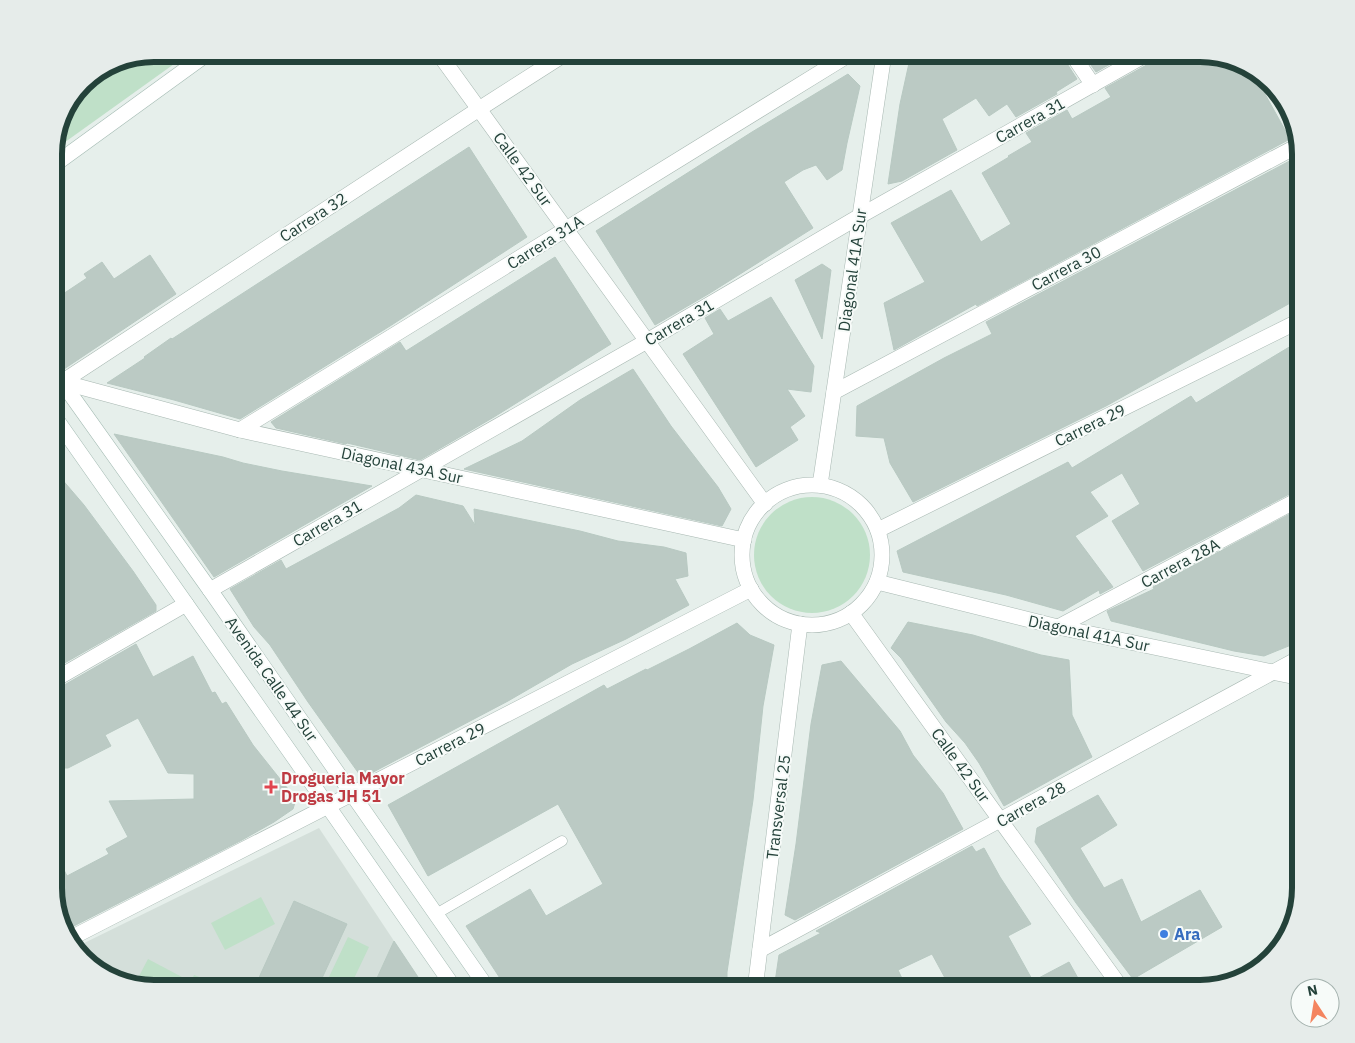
<svg xmlns="http://www.w3.org/2000/svg" width="1355" height="1043" viewBox="0 0 1355 1043" font-family="'IBM Plex Sans',sans-serif">
  <style>
    .built { fill: #d4dfda }
    .green { fill: #bfe0c8 }
    .building { fill: #bbcac4; stroke: #b8c9c2 }
    .lines { fill: none; stroke-linecap: round; stroke-linejoin: round }
    .lane-casing { stroke: #a8b8b2; stroke-width: 11 }
    .street-casing { stroke: #a8b8b2; stroke-width: 16 }
    .secondary-casing { stroke: #a4bbb3; stroke-width: 16 }
    .lane { stroke: #fff; stroke-width: 10 }
    .street { stroke: #fff; stroke-width: 15 }
    .secondary { stroke: #fff; stroke-width: 15 }
    .health-dot { fill: #e0444e; stroke: #f7fbf9; stroke-width: 2 }
    .shop-dot { fill: #3f7fe0; stroke: #f7fbf9; stroke-width: 2 }
    .labels { text-anchor: middle; stroke-width: 4; stroke-linejoin: round; paint-order: stroke }
    .street-label { font-size: 16px; fill: #24423a; stroke: #f7fbf9 }
    .health-label { font-size: 16px; font-weight: bold; fill: #be3a42; stroke: #f7fbf9; text-anchor: start }
    .shop-label { font-size: 16px; font-weight: bold; fill: #366cbe; stroke: #f7fbf9; text-anchor: start }
    .rim { fill: none; stroke: #24423a; stroke-width: 6 }
  </style>
  <rect width="100%" height="100%" fill="#e6efeb"/>
  <!-- built -->
  <polygon class="built" points="319,828 394,941 372,989 154,989 93,968 76,947"/>
  <!-- green -->
  <g class="green">
    <polygon points="154,54 188,54 54,150 64,110 73,98 120,60"/>
    <circle cx="812" cy="555" r="58"/>
    <polygon points="261,897 275,924 225,950 211,923"/>
    <polygon points="348,937 369,947 349,989 328,979"/>
    <polygon points="148,959 182,977 176,989 158,989 138,978"/>
    <polygon points="194,975 232,989 188,989"/>
  </g>
  <!-- building -->
  <g class="building">
    <polygon points="911,54 1063,54 1064,59 1077,79 1056,92 1057,94 1016,117 1007,104 989,116 976,98 942,119 957,150 902,181 888,184 900,104"/>
    <polygon points="1083,54 1128,54 1096,72"/>
    <polygon points="1156,54 1201,54 1255,72 1255,76 1290,139 977,306 976,304 894,350 884,303 925,282 891,223 951,190 981,242 1011,224 982,173 1009,157 1008,156 1032,142 1026,133 1067,110 1072,119 1111,97 1105,88 1152,62 1155,58"/>
    <polygon points="848,74 860,86 847,143 842,170 827,180 816,165 803,170 784,182 813,228 710,293 655,325 596,231 752,132"/>
    <polygon points="469,147 527,237 390,326 240,419 174,400 107,383 145,358 144,357 171,338 172,339"/>
    <polygon points="1299,156 1301,160 1301,297 1106,406 913,502 890,463 884,438 856,436 857,406 944,358 992,334 986,322"/>
    <polygon points="150,255 176,294 64,369 54,355 54,300 87,278 84,274 102,262 114,279"/>
    <polygon points="555,257 611,344 494,417 420,460 347,443 346,444 276,428 271,422 400,342 406,351"/>
    <polygon points="822,264 831,270 822,339 795,280"/>
    <polygon points="771,297 814,366 811,392 787,389 805,416 790,427 798,440 756,467 683,354 714,334 705,318 720,309 728,321"/>
    <polygon points="1301,340 1301,489 1297,490 1143,571 1112,521 1140,504 1122,473 1090,492 1108,516 1075,536 1113,587 1100,594 1099,590 1063,611 1006,595 903,572 897,551 1068,462 1072,468 1191,396 1196,403"/>
    <polygon points="633,369 671,426 718,487 731,509 722,526 464,469 522,441 580,400"/>
    <polygon points="114,434 223,457 243,463 282,471 372,486 214,577"/>
    <polygon points="54,470 84,505 133,571 156,605 156,611 54,669"/>
    <polygon points="416,495 463,506 475,525 474,509 580,531 618,541 664,547 686,553 688,576 675,579 689,605 626,639 572,664 508,701 362,778 308,702 270,645 254,627 230,589 281,560 286,569 399,508"/>
    <polygon points="1301,508 1301,641 1264,656 1234,651 1111,621 1107,611 1154,589 1153,587"/>
    <polygon points="908,622 973,635 1041,655 1069,660 1072,715 1092,757 1004,806 979,763 965,743 946,722 901,658 891,648"/>
    <polygon points="737,623 750,635 774,645 763,706 753,800 727,972 727,989 507,989 466,926 530,889 546,916 603,884 558,804 428,876 388,805 604,685 607,689 646,669 647,670 689,649"/>
    <polygon points="136,644 153,677 193,656 212,693 215,692 222,704 226,702 253,745 296,799 293,809 274,822 242,840 64,931 54,895 54,850 67,876 109,854 106,849 128,837 109,801 194,799 194,774 168,773 138,718 105,735 111,746 68,768 54,768 54,689 59,688"/>
    <polygon points="841,661 900,731 913,755 943,793 963,829 795,920 785,915 796,844 811,724 822,665"/>
    <polygon points="1098,795 1117,825 1080,848 1104,888 1122,879 1141,922 1200,890 1222,927 1133,979 1076,903 1035,842 1037,828"/>
    <polygon points="972,846 976,852 984,848 1000,877 1031,924 1008,936 1033,981 1069,962 1084,989 951,989 932,954 898,970 907,989 774,989 779,955 821,933 816,931"/>
    <polygon points="294,901 347,924 317,989 273,989 257,982"/>
    <polygon points="394,941 426,989 372,989"/>
  </g>
  <g class="lines">
    <!-- lane casing -->
    <g class="lane-casing">
      <polyline id="lane" points="436,914 562,841"/>
    </g>
    <!-- street casing -->
    <g class="street-casing">
      <g id="street">
        <polyline points="439,54 765,504"/>
        <polyline points="1072,54 1093,85"/>
        <polyline points="62,382 240,430 744,540"/>
        <polyline points="62,382 479,109 565,54"/>
        <polyline points="834,392 1299,145"/>
        <polyline points="240,430 850,54"/>
        <polyline points="820,485 884,54"/>
        <circle cx="812" cy="555" r="70"/>
        <polyline points="878,530 1301,320"/>
        <polyline points="877,582 1058,627 1301,678"/>
        <polyline points="210,590 647,341 860,216 1147,54"/>
        <polyline points="851,613 1122,989"/>
        <polyline points="1058,627 1301,498"/>
        <polyline points="54,680 186,604"/>
        <polyline points="69,939 751,589"/>
        <polyline points="760,950 1301,657"/>
        <polyline points="755,989 800,624"/>
      </g>
    </g>
    <!-- secondary casing -->
    <g class="secondary-casing">
      <g id="secondary">
        <polyline points="54,165 207,54"/>
        <polyline points="54,371 210,590 488,989"/>
        <polyline points="54,416 295,759 455,989"/>
      </g>
    </g>
    <!-- lane -->
    <use href="#lane" class="lane"/>
    <!-- street -->
    <use href="#street" class="street"/>
    <!-- secondary -->
    <use href="#secondary" class="secondary"/>
  </g>
  <!-- markers -->
  <path class="health-dot" d="M268.5 779.5h5v5h5v5h-5v5h-5v-5h-5v-5h5z"/>
  <circle class="shop-dot" cx="1164" cy="934" r="5"/>
  <g class="labels">
    <!-- street labels -->
    <g class="street-label">
      <text transform="translate(1030 120) rotate(-29)" y="6">Carrera 31</text>
      <text transform="translate(523 169) rotate(54)" y="6">Calle 42 Sur</text>
      <text transform="translate(313 217) rotate(-33)" y="6">Carrera 32</text>
      <text transform="translate(545 242) rotate(-32)" y="6">Carrera 31A</text>
      <text transform="translate(1066 268) rotate(-28)" y="6">Carrera 30</text>
      <text transform="translate(852 270) rotate(-82)" y="6">Diagonal 41A Sur</text>
      <text transform="translate(679 322) rotate(-30)" y="6">Carrera 31</text>
      <text transform="translate(1090 425) rotate(-26)" y="6">Carrera 29</text>
      <text transform="translate(402 465) rotate(12)" y="6">Diagonal 43A Sur</text>
      <text transform="translate(327 523) rotate(-30)" y="6">Carrera 31</text>
      <text transform="translate(1180 563) rotate(-28)" y="6">Carrera 28A</text>
      <text transform="translate(1089 633) rotate(12)" y="6">Diagonal 41A Sur</text>
      <text transform="translate(272 679) rotate(55)" y="6">Avenida Calle 44 Sur</text>
      <text transform="translate(450 744) rotate(-27)" y="6">Carrera 29</text>
      <text transform="translate(961 765) rotate(54)" y="6">Calle 42 Sur</text>
      <text transform="translate(1031 804) rotate(-29)" y="6">Carrera 28</text>
      <text transform="translate(778 807) rotate(-83)" y="6">Transversal 25</text>
    </g>
    <!-- health labels -->
    <g class="health-label">
      <text x="281" y="784">Drogueria Mayor<tspan x="281" dy="18">Drogas JH 51</tspan></text>
    </g>
    <!-- shop labels -->
    <g class="shop-label">
      <text x="1174" y="940">Ara</text>
    </g>
  </g>
  <!-- crop -->
  <path d="M0 0H1355V1043H0ZM154 62H1200A92 92 0 0 1 1292 154V888A92 92 0 0 1 1200 980H154A92 92 0 0 1 62 888V154A92 92 0 0 1 154 62Z" fill="#e6ecea" fill-rule="evenodd"/>
  <path class="rim" d="M154 62H1200A92 92 0 0 1 1292 154V888A92 92 0 0 1 1200 980H154A92 92 0 0 1 62 888V154A92 92 0 0 1 154 62Z"/>
  <!-- north arrow -->
  <g transform="translate(1315 1003) rotate(348)"><circle r="24" fill="#f7fbf9" stroke="#a3b1ad"/>
  <path d="M0-4L9 19L0 12L-9 19Z" fill="#f4845f"/>
  <text y="-8" font-size="14" font-weight="bold" text-anchor="middle" fill="#24423a">N</text>
  </g>
</svg>
